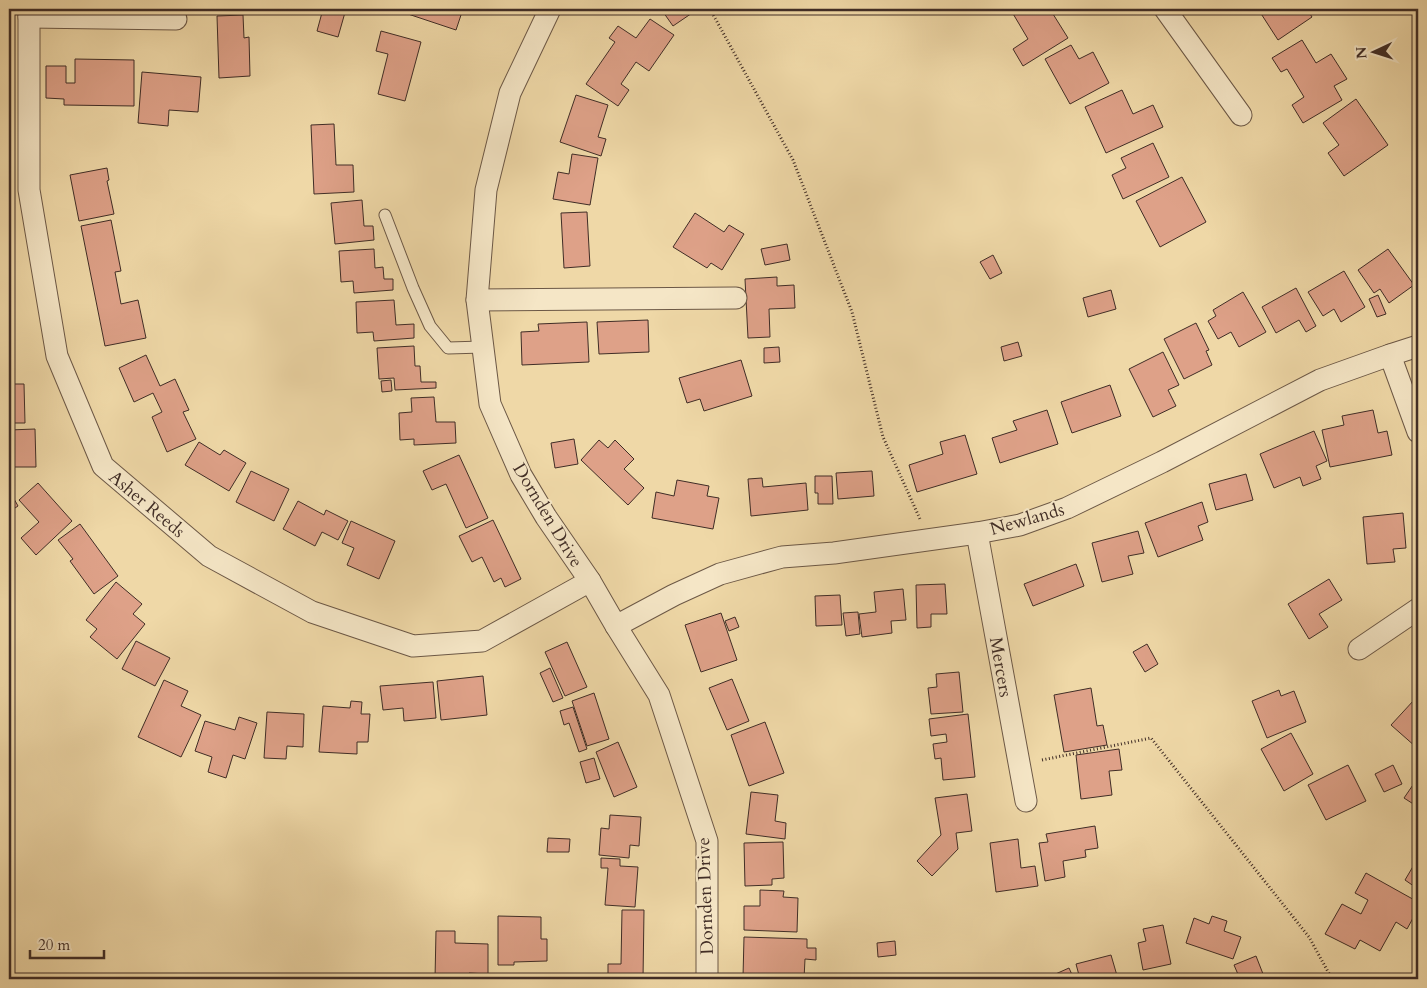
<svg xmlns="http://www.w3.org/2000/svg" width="1427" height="988" viewBox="0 0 1427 988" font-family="Cardo,serif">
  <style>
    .building { fill: #dea188; stroke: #402d26 }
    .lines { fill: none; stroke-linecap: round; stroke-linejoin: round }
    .lane-casing { stroke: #6c5846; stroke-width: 13 }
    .street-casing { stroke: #6c5846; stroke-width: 23 }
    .path { stroke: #402d26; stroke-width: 3; stroke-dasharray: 1 2.5; stroke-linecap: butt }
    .lane { stroke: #f5e6c6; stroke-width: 11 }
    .street { stroke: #f5e6c6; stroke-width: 21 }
    .labels { text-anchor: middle; stroke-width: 4; stroke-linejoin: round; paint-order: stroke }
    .street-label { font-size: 18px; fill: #402d26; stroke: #f5e6c6 }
  </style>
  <rect width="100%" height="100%" fill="#efd8a7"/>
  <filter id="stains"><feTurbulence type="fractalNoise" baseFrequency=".004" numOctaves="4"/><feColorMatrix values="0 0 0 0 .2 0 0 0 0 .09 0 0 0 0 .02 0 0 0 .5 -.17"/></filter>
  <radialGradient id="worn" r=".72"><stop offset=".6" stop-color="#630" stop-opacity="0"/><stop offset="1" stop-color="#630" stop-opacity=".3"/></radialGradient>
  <!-- building -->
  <g class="building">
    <polygon points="323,9 346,9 338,37 317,31"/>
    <polygon points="406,9 463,9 456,30 405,13"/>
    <polygon points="661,9 698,9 673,26"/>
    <polygon points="1018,9 1062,9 1053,14 1068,38 1023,66 1013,49 1028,39 1012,12"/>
    <polygon points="1258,9 1307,9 1312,17 1278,40"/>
    <polygon points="243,15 244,38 249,37 250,76 219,78 217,16"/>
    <polygon points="650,19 674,35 649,71 636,62 621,84 629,90 618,106 586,84 615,42 609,38 618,26 636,38"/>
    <polygon points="381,31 421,42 405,101 378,94 388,54 376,51"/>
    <polygon points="1302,40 1316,63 1331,54 1347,79 1334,86 1342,100 1303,123 1292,105 1304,97 1287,69 1281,72 1272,58"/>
    <polygon points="1071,45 1079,59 1093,52 1109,83 1070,104 1045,59"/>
    <polygon points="75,59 134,60 134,106 64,105 64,99 46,98 46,66 66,66 66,83 75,83"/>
    <polygon points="142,72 201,77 198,112 169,110 168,126 138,123"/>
    <polygon points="1122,90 1133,114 1153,105 1163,127 1106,153 1085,107"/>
    <polygon points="576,95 608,105 598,137 606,139 601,156 560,142"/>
    <polygon points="1356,99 1388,145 1344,176 1328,153 1339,145 1323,123"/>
    <polygon points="334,124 336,165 353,165 354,192 314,194 311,125"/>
    <polygon points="1153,143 1169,177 1123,199 1112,175 1126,168 1121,158"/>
    <polygon points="572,154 598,158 590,205 553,199 558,172 569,174"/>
    <polygon points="107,168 109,180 107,181 114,214 79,221 70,175"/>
    <polygon points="1182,177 1206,222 1160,247 1136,201"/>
    <polygon points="362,200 364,226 373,226 374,240 335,244 331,203"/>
    <polygon points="587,212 590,266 564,268 561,213"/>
    <polygon points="695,213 724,232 729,225 744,234 722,270 711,263 707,268 673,247"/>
    <polygon points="111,220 121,271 115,272 121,304 138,300 146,338 105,346 81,226"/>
    <polygon points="787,244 790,260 765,265 761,249"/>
    <polygon points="374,249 375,268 383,267 384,279 393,279 393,290 354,293 353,281 341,282 339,251"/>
    <polygon points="1388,249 1414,285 1389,303 1380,289 1374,293 1358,270"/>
    <polygon points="993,255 1002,273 990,279 980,262"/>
    <polygon points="1344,271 1365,307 1341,322 1334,309 1323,316 1308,292"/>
    <polygon points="777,277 777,286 794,285 795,308 769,309 770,337 748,338 745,279"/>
    <polygon points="1296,288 1316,326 1306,332 1299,320 1276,333 1262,307"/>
    <polygon points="1111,290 1116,309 1088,317 1083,298"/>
    <polygon points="1243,292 1266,332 1239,347 1231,332 1218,339 1208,321 1216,316 1213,310"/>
    <polygon points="1378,295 1386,314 1377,317 1369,299"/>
    <polygon points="394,300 396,325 414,324 414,338 374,341 373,332 357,333 356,302"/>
    <polygon points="648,320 649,352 599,354 597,322"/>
    <polygon points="587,322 589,362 522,365 521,332 539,331 538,324"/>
    <polygon points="1196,323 1209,350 1206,351 1212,365 1184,379 1164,339"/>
    <polygon points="1018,342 1022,356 1004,361 1001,347"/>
    <polygon points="414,346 415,366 420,366 421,382 436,382 436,388 395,390 394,378 379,379 377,348"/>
    <polygon points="779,347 780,362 764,363 764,348"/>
    <polygon points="1163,352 1179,385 1168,390 1176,406 1153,417 1129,369"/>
    <polygon points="146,355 160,386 175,379 189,410 183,412 196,439 167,452 152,417 162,412 153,393 134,402 119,368"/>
    <polygon points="741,360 752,396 704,411 700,399 687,403 679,378"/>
    <polygon points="391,380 392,391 382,392 381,381"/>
    <polygon points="9,384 24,384 25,423 9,423"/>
    <polygon points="1110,385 1121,416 1072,433 1061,402"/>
    <polygon points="434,397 436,422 455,422 456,443 414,445 414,439 400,440 399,413 412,412 411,398"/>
    <polygon points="1047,410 1058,444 1000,463 992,438 1017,430 1013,421"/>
    <polygon points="1373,410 1378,433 1387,431 1392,455 1330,467 1322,430 1344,425 1342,416"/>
    <polygon points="35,429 36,467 9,467 9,430"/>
    <polygon points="1314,431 1327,461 1316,466 1321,479 1303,486 1300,477 1274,488 1260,454"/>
    <polygon points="965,435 977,474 917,492 909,465 943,454 940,442"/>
    <polygon points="574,439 578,464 555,468 551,443"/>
    <polygon points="599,440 608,448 615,440 634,459 624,469 644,488 628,505 581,460"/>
    <polygon points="199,442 220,455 224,450 246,463 229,491 185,465"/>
    <polygon points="459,455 488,518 466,528 446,484 432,490 423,471"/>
    <polygon points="251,471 289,489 274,521 236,502"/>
    <polygon points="872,471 874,496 838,499 836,473"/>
    <polygon points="1246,474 1253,500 1216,510 1209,484"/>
    <polygon points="815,476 832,476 833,504 818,504 818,493 815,493"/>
    <polygon points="762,478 763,487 806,483 808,510 751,516 748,479"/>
    <polygon points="677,480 709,486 707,496 719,498 713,529 652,518 656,492 674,496"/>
    <polygon points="38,483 72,521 36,555 21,538 39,522 19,500"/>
    <polygon points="9,490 18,506 9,512"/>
    <polygon points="298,501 324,515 326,510 348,521 338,540 322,532 315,546 283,529"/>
    <polygon points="1202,502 1208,522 1198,526 1203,540 1158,557 1145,523"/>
    <polygon points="1403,513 1406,548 1393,549 1395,562 1367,564 1363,517"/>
    <polygon points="493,520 521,579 505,587 501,578 494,582 482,557 472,562 459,536"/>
    <polygon points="351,521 395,541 379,579 347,565 354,548 342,543"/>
    <polygon points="80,524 118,576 94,594 70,561 73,559 58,540"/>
    <polygon points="1138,531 1144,553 1128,556 1133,574 1102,582 1092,543"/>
    <polygon points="1076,564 1084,586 1033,606 1024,584"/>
    <polygon points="1329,579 1342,600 1319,614 1328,627 1309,639 1288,604"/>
    <polygon points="116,582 142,604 133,614 145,624 117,659 90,637 97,629 86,620"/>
    <polygon points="945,584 947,614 931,614 931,627 917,628 916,585"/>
    <polygon points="903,589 906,620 891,621 892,633 862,637 859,614 876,612 874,592"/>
    <polygon points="840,595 842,625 816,626 815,596"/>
    <polygon points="858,612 860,634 846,636 843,613"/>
    <polygon points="721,613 737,660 701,672 685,625"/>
    <polygon points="735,617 739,627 729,631 725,621"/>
    <polygon points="136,641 170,658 155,686 122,669"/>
    <polygon points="567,642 587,687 565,696 545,652"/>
    <polygon points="1147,644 1158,664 1145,672 1133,652"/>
    <polygon points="550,668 563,698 553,702 540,673"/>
    <polygon points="959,672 963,712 931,714 928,688 937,687 936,674"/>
    <polygon points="483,676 487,715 441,720 437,681"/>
    <polygon points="732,679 749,721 727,730 709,688"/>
    <polygon points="164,680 188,691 181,706 201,715 181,757 138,737"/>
    <polygon points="433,682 436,718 404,721 403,708 383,710 380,686"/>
    <polygon points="1091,688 1097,726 1103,725 1107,745 1064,752 1054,695"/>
    <polygon points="1279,690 1281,696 1294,691 1306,722 1267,738 1252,701"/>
    <polygon points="594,693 609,739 587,746 572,701"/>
    <polygon points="1414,700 1418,703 1418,744 1416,747 1391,725"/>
    <polygon points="351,701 362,702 361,714 370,714 368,742 357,742 357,754 319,752 323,706 350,708"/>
    <polygon points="573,707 587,749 579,752 569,723 564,725 560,711"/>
    <polygon points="267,712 304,714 303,747 287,746 286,759 264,758"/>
    <polygon points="968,714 975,777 943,780 941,758 935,759 933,744 947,742 946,734 931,736 929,719"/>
    <polygon points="239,717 257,723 245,759 233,755 226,778 208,772 212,757 195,751 205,721 235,730"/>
    <polygon points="765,722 784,773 749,786 731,735"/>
    <polygon points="1291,733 1313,774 1284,791 1261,749"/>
    <polygon points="618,742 637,787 614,797 596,752"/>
    <polygon points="1119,749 1122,770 1109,771 1112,795 1081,799 1076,755"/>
    <polygon points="594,758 600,779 586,783 580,762"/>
    <polygon points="1348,765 1366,801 1326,820 1308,785"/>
    <polygon points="1393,765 1402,784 1384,792 1375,774"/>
    <polygon points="1417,779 1418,780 1418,807 1404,798"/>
    <polygon points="751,792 778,795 775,821 786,823 785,839 746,834"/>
    <polygon points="967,794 972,831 956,833 958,849 932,876 917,861 941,835 935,798"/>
    <polygon points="610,815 641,817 639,846 630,845 629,858 599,855 601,828 609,829"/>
    <polygon points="1095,826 1098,848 1085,850 1086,857 1063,861 1065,877 1045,881 1039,843 1048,842 1046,834"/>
    <polygon points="548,838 570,839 569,852 547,852"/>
    <polygon points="1018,839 1021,868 1035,866 1038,886 996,892 990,843"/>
    <polygon points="783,842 784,878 772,879 772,885 745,886 744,843"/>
    <polygon points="601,858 620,859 620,866 638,867 635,907 605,905 608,868 601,868"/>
    <polygon points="1418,858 1418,889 1405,880"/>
    <polygon points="1366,873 1418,902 1418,909 1407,929 1396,922 1380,951 1360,940 1355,949 1325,934 1342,904 1361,914 1368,900 1355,893"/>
    <polygon points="760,890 784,891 783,897 798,898 797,932 744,930 744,906 760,906"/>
    <polygon points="622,910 644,910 643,979 608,979 608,964 621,964"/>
    <polygon points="498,916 541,917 541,939 547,939 547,961 514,962 514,965 498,965"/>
    <polygon points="1212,916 1227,921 1224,931 1241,937 1233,959 1186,943 1194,918 1209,924"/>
    <polygon points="1163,925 1171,964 1143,970 1138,943 1146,941 1143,929"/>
    <polygon points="436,931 455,931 455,943 488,944 488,974 469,973 469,979 435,979"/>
    <polygon points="744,937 807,939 807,948 816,948 816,960 805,959 804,979 743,977"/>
    <polygon points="895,941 896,955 878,957 877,943"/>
    <polygon points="1111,955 1118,979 1080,979 1076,964"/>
    <polygon points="1256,956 1265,979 1240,979 1234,965"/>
    <polygon points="1069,968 1074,979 1053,979 1051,976"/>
  </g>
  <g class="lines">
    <!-- lane casing -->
    <g class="lane-casing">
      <polyline id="lane" points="385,215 413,288 430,326 448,348 483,347"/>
    </g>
    <!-- street casing -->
    <g class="street-casing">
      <g id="street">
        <polyline points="29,9 29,190 57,356 103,466 209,556 312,612 413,646 482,641 590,581"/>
        <polyline points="550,9 510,93 486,190 477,300 490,404 521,475 546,517 590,581 616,626 659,695 707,841 707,979"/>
        <polyline points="1165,9 1241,115"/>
        <polyline points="29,17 176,19"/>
        <polyline points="477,300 736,298"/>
        <polyline points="1390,355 1418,432"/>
        <polyline points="977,533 1026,801"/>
        <polyline points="616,626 674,595 720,574 782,557 834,553 977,533 1020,525 1067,508 1162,462 1320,380 1390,355 1418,346"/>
        <polyline points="1359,649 1418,609"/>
      </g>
    </g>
    <!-- path -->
    <g class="path">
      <polyline points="710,9 793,160 852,312 883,437 920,519"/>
      <polyline points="1042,760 1151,738 1309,937 1332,979"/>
    </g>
    <!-- lane -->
    <use href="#lane" class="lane"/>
    <!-- street -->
    <use href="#street" class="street"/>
  </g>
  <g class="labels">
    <!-- street labels -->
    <g class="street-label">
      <text transform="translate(147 504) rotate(40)" y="6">Asher Reeds</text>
      <text transform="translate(548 515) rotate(59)" y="6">Dornden Drive</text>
      <text transform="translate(1027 519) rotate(-16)" y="6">Newlands</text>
      <text transform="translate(1001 667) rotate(80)" y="6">Mercers</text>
      <text transform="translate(705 896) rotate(-92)" y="6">Dornden Drive</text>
    </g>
  </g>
  <!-- margin -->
  <rect width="1427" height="988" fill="none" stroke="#efd8a7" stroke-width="30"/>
  <rect x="10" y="10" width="1407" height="968" fill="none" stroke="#402d26" stroke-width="2.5"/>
  <rect x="15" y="15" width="1397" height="958" fill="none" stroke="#402d26"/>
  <!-- north arrow -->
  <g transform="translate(1374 52) rotate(266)" stroke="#f5e6c6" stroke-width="4" paint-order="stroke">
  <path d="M0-4L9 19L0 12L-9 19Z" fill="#402d26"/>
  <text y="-8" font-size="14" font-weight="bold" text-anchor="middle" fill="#402d26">N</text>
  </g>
  <!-- scale -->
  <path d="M30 950v8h74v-8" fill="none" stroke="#402d26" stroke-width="2.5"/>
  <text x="38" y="950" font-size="15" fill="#402d26" stroke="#f5e6c6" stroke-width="4" paint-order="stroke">20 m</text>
  <rect width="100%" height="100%" filter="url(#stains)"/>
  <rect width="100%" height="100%" fill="url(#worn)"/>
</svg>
